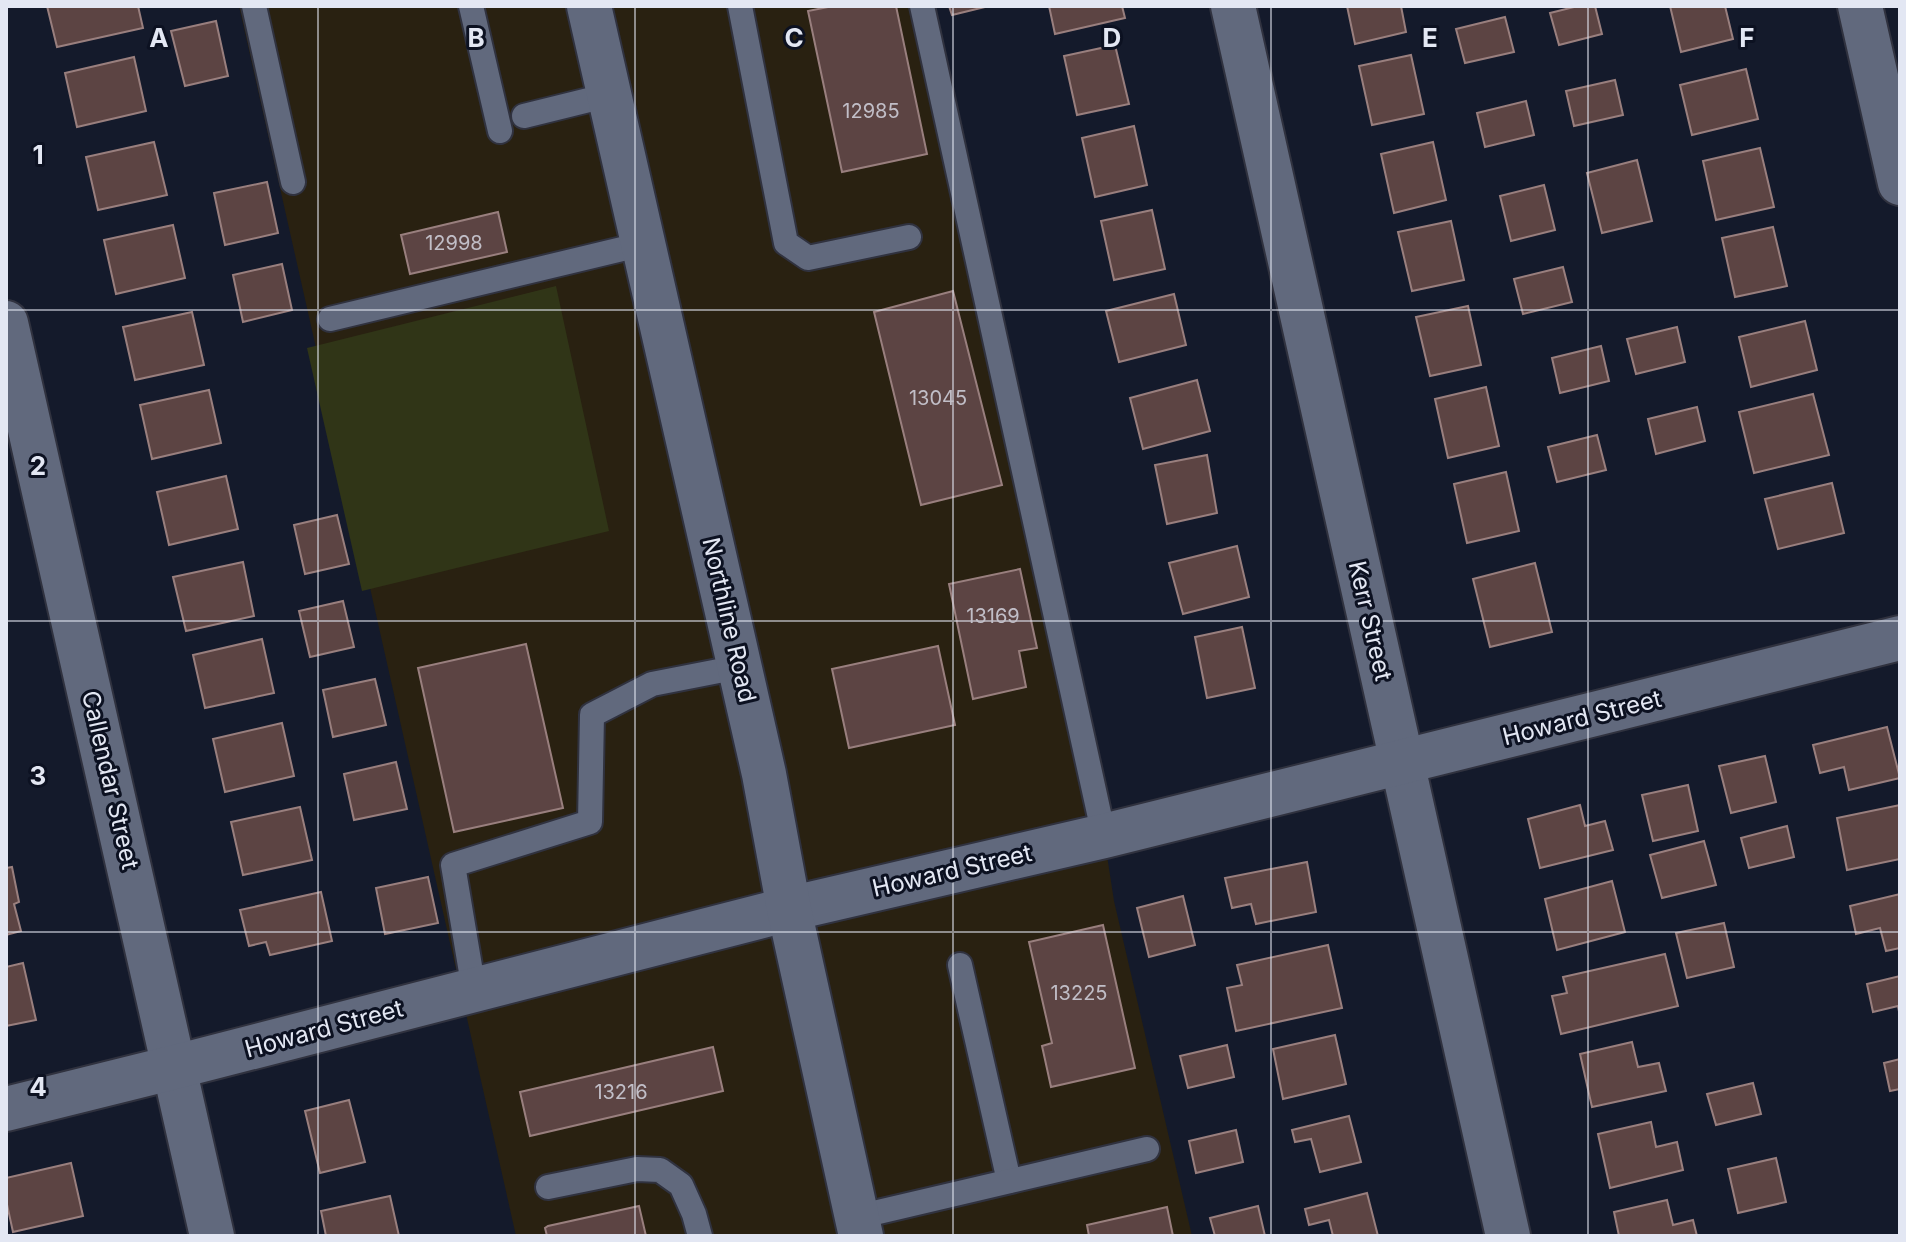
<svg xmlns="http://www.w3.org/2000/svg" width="1906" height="1242" viewBox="0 0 1906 1242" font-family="Inter,sans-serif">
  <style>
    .commercial { fill: #292111 }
    .green { fill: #303517 }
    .building { fill: #5c4443; stroke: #997f7e; stroke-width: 2 }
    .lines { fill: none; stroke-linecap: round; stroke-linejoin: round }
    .lane-casing { stroke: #30323f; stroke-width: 28 }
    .street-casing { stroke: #30323f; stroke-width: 48 }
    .secondary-casing { stroke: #30323f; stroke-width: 48 }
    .lane { stroke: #61697d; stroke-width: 24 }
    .street { stroke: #61697d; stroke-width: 44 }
    .secondary { stroke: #61697d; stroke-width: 44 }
    .grid { fill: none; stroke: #e3e7f3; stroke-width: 2; stroke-opacity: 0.55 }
    .labels { text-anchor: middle; stroke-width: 6; stroke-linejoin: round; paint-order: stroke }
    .number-label { font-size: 20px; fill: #c1bec7 }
    .street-label { font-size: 24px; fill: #e3e7f3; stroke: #0c1121 }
    .grid-label { font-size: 26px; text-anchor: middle; font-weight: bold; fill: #e3e7f3; stroke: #0c1121; stroke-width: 6; stroke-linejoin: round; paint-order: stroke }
  </style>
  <rect width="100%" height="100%" fill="#141a2b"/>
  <!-- commercial -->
  <polygon class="commercial" points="239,6 922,6 1104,836 1114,901 1192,1236 516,1236"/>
  <!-- green -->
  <polygon class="green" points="556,286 609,531 362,591 307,348"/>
  <!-- building -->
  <g class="building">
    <polygon points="47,6 138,6 143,28 57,47"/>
    <polygon points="833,6 896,6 927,154 842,172 808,11"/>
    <polygon points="949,6 989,6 952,15"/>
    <polygon points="1049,6 1122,6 1125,18 1055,34"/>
    <polygon points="1347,6 1401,6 1406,32 1355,44"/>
    <polygon points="1578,6 1595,6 1602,34 1559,45 1550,13"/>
    <polygon points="1670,6 1725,6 1733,39 1681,52"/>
    <polygon points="1505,17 1514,52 1465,63 1456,29"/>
    <polygon points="216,21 228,76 185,86 171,31"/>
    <polygon points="1115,45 1129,104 1077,115 1064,56"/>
    <polygon points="1411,55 1424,114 1372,125 1359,66"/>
    <polygon points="134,57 146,111 77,127 65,73"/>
    <polygon points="1746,69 1758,119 1692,135 1680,85"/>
    <polygon points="1615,80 1623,115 1574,126 1566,91"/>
    <polygon points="1526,101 1534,135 1485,147 1477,113"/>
    <polygon points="1134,126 1147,185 1095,197 1082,138"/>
    <polygon points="154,142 167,195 98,210 86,157"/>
    <polygon points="1433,142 1446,200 1394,213 1381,154"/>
    <polygon points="1760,148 1774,207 1716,220 1703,161"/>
    <polygon points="1637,160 1652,221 1602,233 1587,173"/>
    <polygon points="267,182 278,233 225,245 214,193"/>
    <polygon points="1544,185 1555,230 1511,241 1500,196"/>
    <polygon points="1152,210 1165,269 1114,280 1101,221"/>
    <polygon points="498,212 507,252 410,274 401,235"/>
    <polygon points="1451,221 1464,280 1412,291 1398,232"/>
    <polygon points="173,225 185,278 116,294 104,240"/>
    <polygon points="1773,227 1787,286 1735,297 1722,238"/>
    <polygon points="282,264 292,310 243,322 233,275"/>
    <polygon points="1563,267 1572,302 1523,314 1514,279"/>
    <polygon points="953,291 1002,485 921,505 874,312"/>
    <polygon points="1174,294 1186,345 1119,362 1106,311"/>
    <polygon points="1468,306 1481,365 1430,376 1416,317"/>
    <polygon points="192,312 204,365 135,380 123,327"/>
    <polygon points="1805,321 1817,370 1751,387 1739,337"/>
    <polygon points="1677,327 1685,362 1636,374 1627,339"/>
    <polygon points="1601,346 1609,381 1560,393 1552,358"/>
    <polygon points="1197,380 1210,431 1143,449 1130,398"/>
    <polygon points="1486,387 1499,446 1448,458 1435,399"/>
    <polygon points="209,390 221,443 152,459 140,405"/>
    <polygon points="1813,394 1829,455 1754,473 1739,412"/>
    <polygon points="1697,407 1705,441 1656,454 1648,419"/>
    <polygon points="1597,435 1606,470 1557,482 1548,447"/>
    <polygon points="1207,455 1217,513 1167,524 1155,465"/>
    <polygon points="1506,472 1519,531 1467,543 1454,484"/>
    <polygon points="226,476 238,529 169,545 157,492"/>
    <polygon points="1832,483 1844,533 1778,549 1765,499"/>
    <polygon points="337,515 349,564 305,574 294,525"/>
    <polygon points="1237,546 1249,597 1183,614 1169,563"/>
    <polygon points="243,562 254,616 186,631 173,577"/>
    <polygon points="1535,563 1552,632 1490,647 1473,579"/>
    <polygon points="1020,569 1037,648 1019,651 1026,687 973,699 949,584"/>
    <polygon points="343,601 354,647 310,657 299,611"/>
    <polygon points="1242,627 1255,688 1207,698 1195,637"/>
    <polygon points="262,639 274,693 205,708 193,655"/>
    <polygon points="526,644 563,808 454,832 418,668"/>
    <polygon points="938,646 955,725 849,748 832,669"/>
    <polygon points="375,679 386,725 333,737 323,690"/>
    <polygon points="282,723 294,776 225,792 213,739"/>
    <polygon points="1887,727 1900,778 1849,790 1844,767 1820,773 1813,745"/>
    <polygon points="1765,756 1776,802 1731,813 1719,766"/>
    <polygon points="396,762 407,809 354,820 344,774"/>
    <polygon points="1688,785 1698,831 1653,841 1642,795"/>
    <polygon points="1580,805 1585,826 1605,821 1613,850 1540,868 1528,819"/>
    <polygon points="1900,805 1900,859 1847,870 1837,818"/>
    <polygon points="300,807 312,860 243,875 231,822"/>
    <polygon points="1787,826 1794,857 1749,868 1741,838"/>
    <polygon points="1704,841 1716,885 1662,898 1650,855"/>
    <polygon points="1307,862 1316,912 1256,924 1251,904 1232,908 1225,878"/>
    <polygon points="12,867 19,902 14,904 21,931 6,935 6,868"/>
    <polygon points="428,877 438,923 385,934 376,888"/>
    <polygon points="1612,881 1625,932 1557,950 1545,899"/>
    <polygon points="321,892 332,941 270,955 266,942 249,946 240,910"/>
    <polygon points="1900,894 1900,948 1886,951 1880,928 1856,934 1850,906"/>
    <polygon points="1183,896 1195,945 1149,957 1137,908"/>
    <polygon points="1724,923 1734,967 1687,978 1676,933"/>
    <polygon points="1103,925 1135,1068 1051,1087 1042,1046 1052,1043 1029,942"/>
    <polygon points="1328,945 1342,1008 1236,1031 1227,988 1242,985 1237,965"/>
    <polygon points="1665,954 1678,1006 1561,1034 1552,996 1567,993 1563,977"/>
    <polygon points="23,963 36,1020 6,1026 6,967"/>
    <polygon points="1900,976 1900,1017 1898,1006 1873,1012 1867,984"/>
    <polygon points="1335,1035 1346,1084 1283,1099 1273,1049"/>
    <polygon points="1632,1042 1638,1067 1659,1063 1666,1091 1592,1107 1580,1054"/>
    <polygon points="1227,1045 1234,1077 1188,1088 1180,1056"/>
    <polygon points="713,1047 723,1091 530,1136 520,1092"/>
    <polygon points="1900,1059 1900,1089 1890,1091 1884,1063"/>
    <polygon points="1753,1083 1761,1114 1716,1125 1707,1094"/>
    <polygon points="349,1100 365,1162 320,1173 305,1111"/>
    <polygon points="1349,1116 1361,1162 1320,1172 1311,1139 1295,1142 1292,1130"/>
    <polygon points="1651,1122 1656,1147 1677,1142 1683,1170 1610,1188 1598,1134"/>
    <polygon points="1236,1130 1243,1162 1196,1173 1189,1141"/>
    <polygon points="1776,1158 1786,1202 1738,1213 1728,1169"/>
    <polygon points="71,1163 83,1216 13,1232 6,1200 6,1178"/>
    <polygon points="1367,1193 1378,1236 1333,1236 1329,1220 1309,1225 1305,1209"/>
    <polygon points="390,1196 399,1236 326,1236 321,1211"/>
    <polygon points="1667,1200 1673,1225 1693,1220 1697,1236 1619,1236 1614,1212"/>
    <polygon points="639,1206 646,1236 547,1236 545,1228 548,1226"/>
    <polygon points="1258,1206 1265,1236 1215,1236 1210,1218"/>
    <polygon points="1167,1207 1173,1236 1089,1236 1087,1225"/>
  </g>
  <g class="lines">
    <!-- lane casing -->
    <g class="lane-casing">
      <g id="lane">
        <polyline points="254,6 293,182"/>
        <polyline points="471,6 500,131"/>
        <polyline points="740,6 786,243 808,258 909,237"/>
        <polyline points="922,6 1104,836"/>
        <polyline points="524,116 609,95"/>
        <polyline points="330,319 643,244"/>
        <polyline points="960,965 1009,1181"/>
        <polyline points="474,990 453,865 590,822 592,715 652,684 739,667"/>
        <polyline points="548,1187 637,1169 660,1170 681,1185 694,1214 700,1236"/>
        <polyline points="857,1217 1147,1149"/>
      </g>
    </g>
    <!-- street casing -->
    <g class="street-casing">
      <g id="street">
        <polyline points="1233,6 1508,1236"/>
        <polyline points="1860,6 1900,183"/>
        <polyline points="6,323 212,1236"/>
        <polyline points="6,1109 175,1067 789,909 1104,836 1900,638"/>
      </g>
    </g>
    <!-- secondary casing -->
    <g class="secondary-casing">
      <polyline id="secondary" points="589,6 764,774 789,909 861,1236"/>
    </g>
    <!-- lane -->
    <use href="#lane" class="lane"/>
    <!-- street -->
    <use href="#street" class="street"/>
    <!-- secondary -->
    <use href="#secondary" class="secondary"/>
  </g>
  <!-- grid -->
  <path class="grid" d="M318 6V1236M635 6V1236M953 6V1236M1271 6V1236M1588 6V1236M6 310H1900M6 621H1900M6 932H1900"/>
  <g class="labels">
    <!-- number labels -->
    <g class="number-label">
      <text x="871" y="118">12985</text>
      <text x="454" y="250">12998</text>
      <text x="938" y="405">13045</text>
      <text x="993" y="623">13169</text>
      <text x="1079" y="1000">13225</text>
      <text x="621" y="1099">13216</text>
    </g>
    <!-- street labels -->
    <g class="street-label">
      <text transform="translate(729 620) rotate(77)" y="8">Northline Road</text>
      <text transform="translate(1370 621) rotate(77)" y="8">Kerr Street</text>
      <text transform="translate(1582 718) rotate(-14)" y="8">Howard Street</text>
      <text transform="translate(110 780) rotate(77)" y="8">Callendar Street</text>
      <text transform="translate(952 871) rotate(-13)" y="8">Howard Street</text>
      <text transform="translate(324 1029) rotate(-15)" y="8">Howard Street</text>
    </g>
  </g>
  <g class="grid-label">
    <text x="159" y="47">A</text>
    <text x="476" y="47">B</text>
    <text x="794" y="47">C</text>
    <text x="1112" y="47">D</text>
    <text x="1430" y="47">E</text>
    <text x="1747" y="47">F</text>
    <text x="38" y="164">1</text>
    <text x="38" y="475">2</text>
    <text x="38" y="785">3</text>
    <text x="38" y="1096">4</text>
  </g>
  <!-- border -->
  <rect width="1906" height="1242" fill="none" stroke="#e3e7f3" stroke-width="16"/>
</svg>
